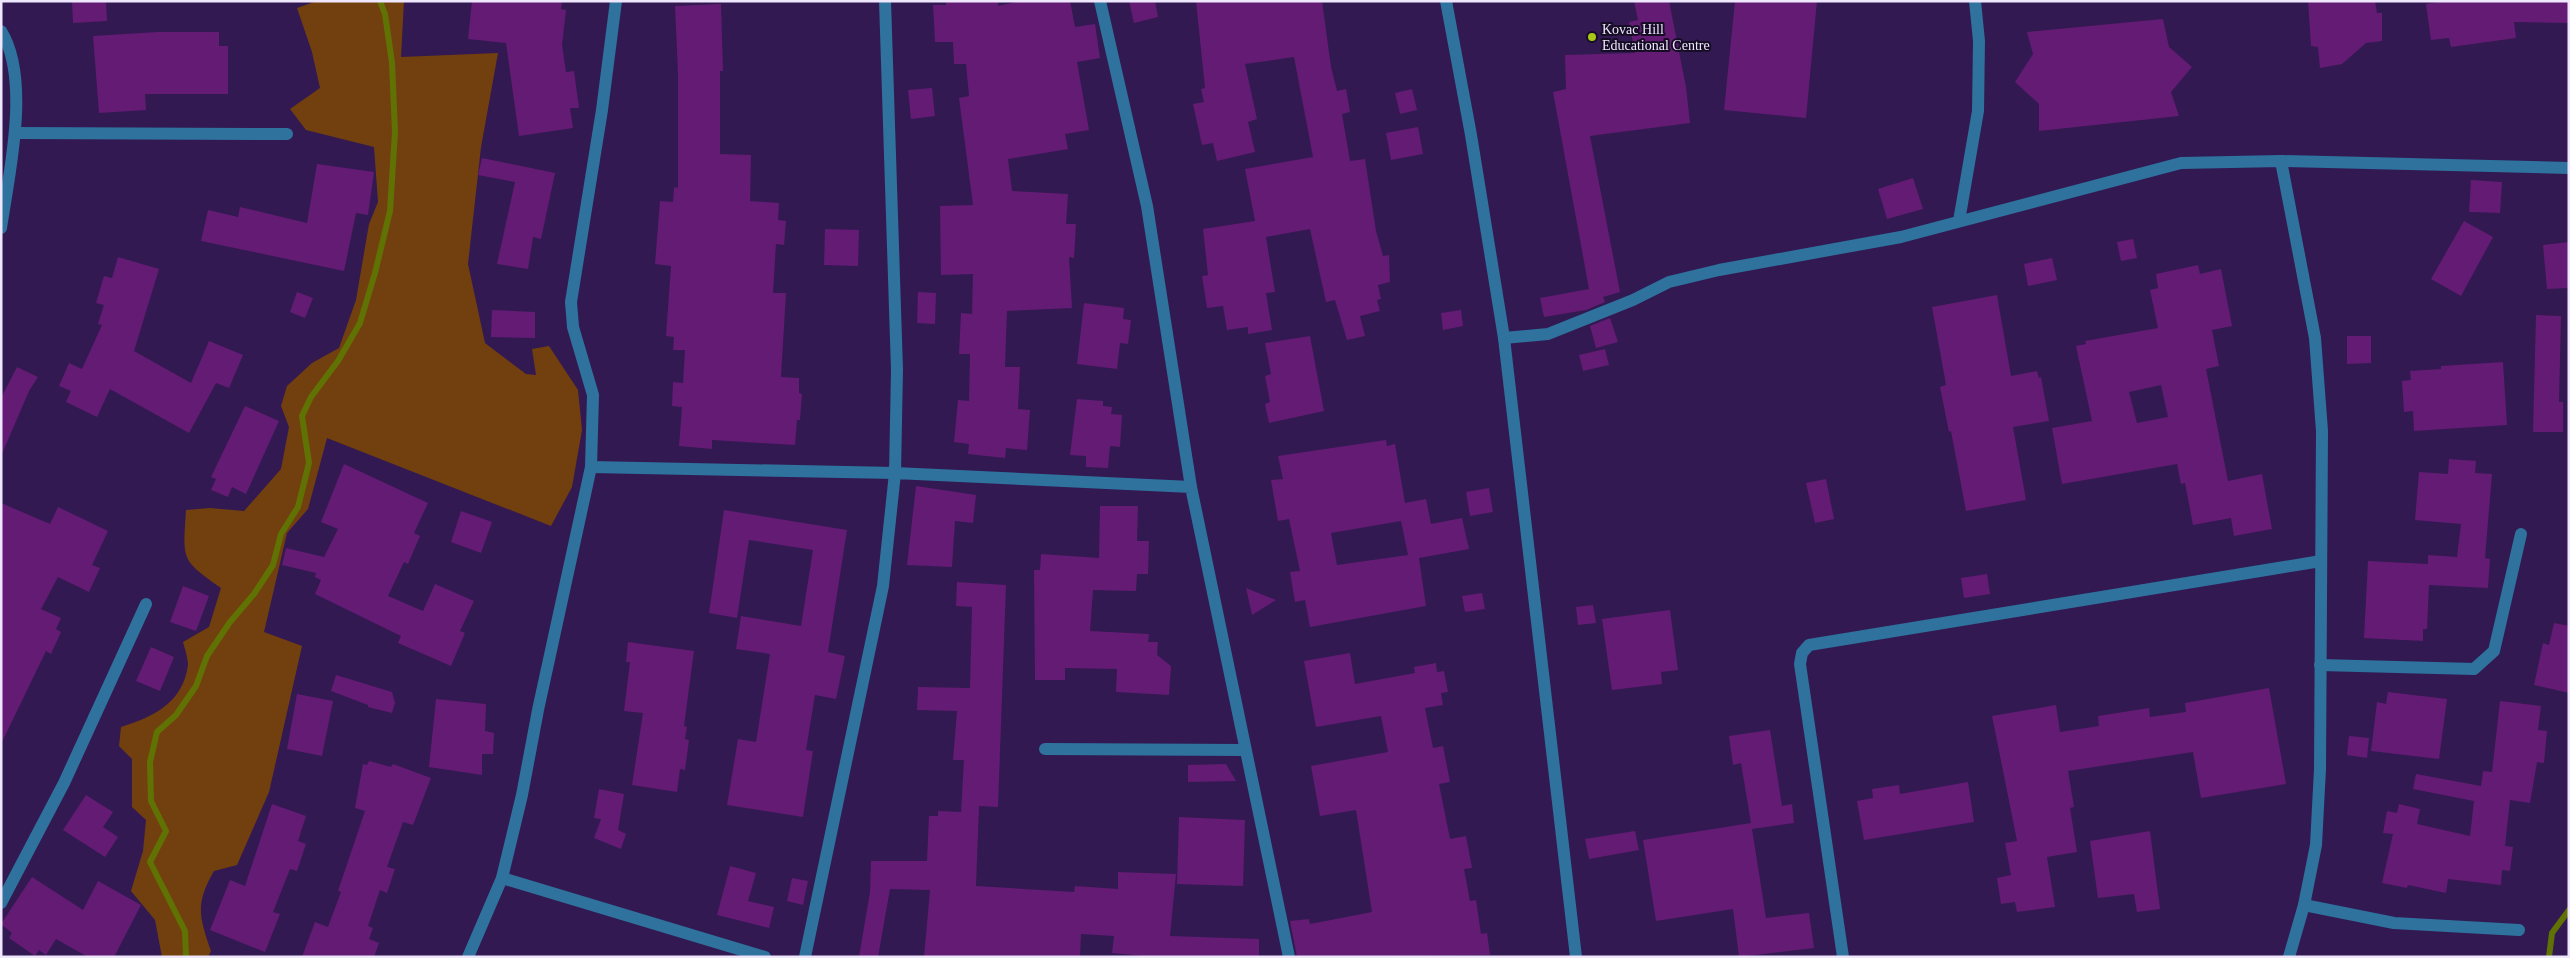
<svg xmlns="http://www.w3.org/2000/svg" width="2570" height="958" viewBox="0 0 2570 958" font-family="'Times New Roman',serif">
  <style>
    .green { fill: #72400e }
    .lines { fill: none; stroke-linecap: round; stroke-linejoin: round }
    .stream { stroke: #607203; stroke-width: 6 }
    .building { fill: #641b73; fill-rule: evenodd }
    .minor { stroke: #2e729d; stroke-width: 12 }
    .poi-dot { fill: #a9c719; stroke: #160c25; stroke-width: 2 }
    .labels { text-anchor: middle; stroke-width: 4; stroke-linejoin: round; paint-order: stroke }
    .poi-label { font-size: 14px; fill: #eee7fd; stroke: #160c25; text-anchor: start }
  </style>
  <rect width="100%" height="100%" fill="#321952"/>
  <!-- green -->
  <path class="green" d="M317 1H404L401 57 498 53 481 147 468 264 485 343 526 374 536 375 532 349 549 346 578 390 582 430 572 487 551 526 327 438 308 509 287 533 264 632 302 646 269 792 237 865 214 871C195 904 199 916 211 951L208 957H162L155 920 131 891 143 851 146 820 132 807V759L119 746 121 727C153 717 183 703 188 665 188 659 185 649 183 642L209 627 221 588C180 559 183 560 186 510L210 508 244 511 281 469 289 427 281 406 287 386 312 363 339 348 356 300 369 224 378 202 374 147 306 130 290 109 320 88 312 52 297 8Z"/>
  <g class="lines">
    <!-- stream -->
    <g class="stream">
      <polyline points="186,957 185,931 150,862 166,831 151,801 150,762 157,732 176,715 196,686 207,656 230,622 254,594 273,565 281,534 298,507 309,463 302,416 311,397 338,361 360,323 375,273 390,211 395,132 392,63 385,14 380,1"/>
      <polyline points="2549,957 2552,933 2569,910"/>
    </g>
  </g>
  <!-- building -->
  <g class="building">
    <polygon points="106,1 107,21 73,23 72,2"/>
    <polygon points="472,1 562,1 561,9 566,10 562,45 566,72 574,71 579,108 570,108 573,128 519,136 506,43 468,39"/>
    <polygon points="946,1 998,1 998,6 1022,1 1070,1 1075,27 1095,24 1100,58 1077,62 1089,130 1065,134 1068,149 1008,159 1012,191 1068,194 1066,224 1076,224 1074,258 1069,257 1072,308 1007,311 1005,367 1020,367 1018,409 1030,410 1027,450 1006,448 1005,458 968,454 969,444 954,442 958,400 969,401 970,354 959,354 961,313 972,314 973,274 941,275 940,206 973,205 959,98 969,96 966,64 954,64 953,42 935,42 933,5 946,5"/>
    <polygon points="1129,1 1155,1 1158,17 1134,23"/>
    <polygon points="1196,1 1322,1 1331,67 1337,91 1346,89 1350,112 1342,114 1350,161 1365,159 1376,231 1383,256 1389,255 1390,282 1378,285 1381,299 1377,300 1380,311 1360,316 1365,336 1347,340 1335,300 1326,302 1310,229 1266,237 1275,292 1266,293 1272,330 1248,334 1248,327 1227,330 1223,306 1207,308 1202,276 1208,275 1203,229 1255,221 1245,169 1313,157 1294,57 1245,64 1257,119 1248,122 1255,152 1217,161 1213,143 1202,145 1193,104 1204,102 1201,89 1205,88"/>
    <polygon points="1634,1 1669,1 1686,87 1690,123 1590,136 1620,292 1603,297 1605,302 1586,310 1544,317 1540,298 1589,289 1553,92 1566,89 1565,55 1635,53 1629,22 1638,20"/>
    <polygon points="1735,1 1817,1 1806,118 1724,110"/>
    <polygon points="2308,1 2375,1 2377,13 2382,13 2382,41 2366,43 2342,64 2320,68 2318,47 2311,46"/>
    <polygon points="2445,1 2569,1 2569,23 2514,22 2516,38 2451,47 2449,38 2431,40 2426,4"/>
    <polygon points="721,4 723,71 720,71 720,154 751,155 750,201 779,203 778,220 786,221 784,245 776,244 773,293 786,293 781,377 799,378 799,393 802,394 800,420 797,420 795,445 712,440 712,449 679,446 682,407 672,406 673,382 683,383 685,350 673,350 674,337 666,336 671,266 655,264 660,201 673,202 674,187 678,188 678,73 675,6"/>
    <polygon points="2163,19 2169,47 2192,67 2171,92 2179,116 2039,131 2039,104 2015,82 2033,54 2027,32"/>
    <polygon points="158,32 219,32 219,46 228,46 228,94 145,94 146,110 99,113 93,36"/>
    <polygon points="932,88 935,116 911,119 908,90"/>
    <polygon points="1412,89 1417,110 1400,114 1395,93"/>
    <polygon points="1418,127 1423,154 1391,160 1386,133"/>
    <polygon points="482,158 555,173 541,239 533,237 528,269 497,264 515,182 478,175"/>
    <polygon points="317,164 374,172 368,215 356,213 344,271 201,241 208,210 238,217 240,207 307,223"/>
    <polygon points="1913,178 1923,209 1887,219 1878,189"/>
    <polygon points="2471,180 2502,182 2500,213 2469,212"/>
    <polygon points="2464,221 2493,237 2461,296 2431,279"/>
    <polygon points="825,229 859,230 858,266 824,265"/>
    <polygon points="2133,239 2137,258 2121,261 2117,242"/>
    <polygon points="2569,242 2569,288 2547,289 2543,245"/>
    <polygon points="118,257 159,269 134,351 191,383 209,341 243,355 229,388 216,383 189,433 110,389 97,417 66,402 71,391 59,386 69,363 82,369 102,325 98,324 104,305 96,303 104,276 112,278"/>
    <polygon points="2052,258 2057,280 2028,286 2024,264"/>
    <path d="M2198 265 2200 274 2221 269 2232 326 2212 330 2219 366 2206 369 2228 481 2262 474 2272 529 2234 536 2231 518 2193 525 2185 483 2181 484 2177 464 2062 484 2052 428 2092 421 2076 346 2086 344 2085 341 2158 328 2150 290 2158 288 2156 274ZM2161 385 2168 417 2137 423 2129 392Z"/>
    <polygon points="297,292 313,298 305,318 290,312"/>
    <polygon points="918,292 936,293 935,324 917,323"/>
    <polygon points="1997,295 2011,376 2037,371 2039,378 2041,377 2049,421 2013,427 2026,500 1966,511 1951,431 1949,432 1940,387 1946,385 1932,307"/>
    <polygon points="1084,303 1124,308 1123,319 1131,320 1128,344 1120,343 1117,369 1077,364"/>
    <polygon points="492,310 535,312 535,338 491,337"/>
    <polygon points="1461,310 1463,326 1443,330 1441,313"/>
    <polygon points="2536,315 2561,316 2559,402 2563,402 2563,432 2533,432"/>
    <polygon points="1610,318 1618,342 1596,348 1590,326"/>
    <polygon points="1310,336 1324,411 1269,423 1265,404 1270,402 1265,376 1271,374 1265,343"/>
    <polygon points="2347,336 2371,336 2371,363 2347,364"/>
    <polygon points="1605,349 1609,365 1583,371 1579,355"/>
    <polygon points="2503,362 2507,425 2414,431 2413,411 2404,412 2402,381 2411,380 2410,371 2441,369 2441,366"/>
    <polygon points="17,367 38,377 29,391 1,456 1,398"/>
    <polygon points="1077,399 1103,401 1103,406 1112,407 1111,414 1122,415 1120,447 1110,446 1108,468 1086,467 1086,456 1070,455"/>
    <polygon points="245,406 279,421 246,494 232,487 228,497 211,490 216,479 211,477"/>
    <path d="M1386 440 1387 446 1395 444 1405 503 1426 499 1431 524 1462 518 1469 549 1419 558 1426 606 1310 627 1305 600 1295 602 1290 572 1300 571 1289 519 1278 521 1271 480 1283 479 1278 456ZM1401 521 1408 555 1337 565 1331 533Z"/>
    <polygon points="2449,459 2476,461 2475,473 2492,474 2485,558 2490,559 2488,588 2429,585 2427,629 2423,629 2423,641 2364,638 2368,561 2428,564 2428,555 2457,557 2461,524 2415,520 2419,472 2448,474"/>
    <polygon points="344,464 428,503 414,533 420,536 408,564 404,562 388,596 423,611 435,584 474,601 460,631 465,633 451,666 398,643 401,636 315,594 321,580 315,577 316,573 282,565 286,548 324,557 338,529 321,522"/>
    <polygon points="1826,479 1834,519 1815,523 1806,483"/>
    <polygon points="916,486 976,495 973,523 955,521 952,567 907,565"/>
    <polygon points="1489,488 1493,512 1470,516 1466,492"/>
    <polygon points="1,503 50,524 58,507 108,531 92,565 100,568 89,592 58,577 41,609 61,618 56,629 61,632 51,654 46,651 1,744"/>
    <polygon points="1100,506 1138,506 1137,541 1149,541 1148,574 1137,574 1136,591 1093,590 1090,631 1149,634 1148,642 1158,642 1157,655 1171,666 1169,695 1116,692 1117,669 1065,668 1065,680 1035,680 1034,570 1040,570 1041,554 1099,558"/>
    <polygon points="724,510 847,530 828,652 845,656 836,699 815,695 806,750 813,751 803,817 727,805 738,739 756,742 770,654 736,649 741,616 801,626 813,550 749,540 737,618 709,613"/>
    <polygon points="461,511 492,522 481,553 451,542"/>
    <polygon points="1987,574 1990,594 1964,598 1961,578"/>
    <polygon points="957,582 1006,585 998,807 979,806 976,886 1074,892 1075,886 1118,889 1118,872 1176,874 1170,936 1259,939 1259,957 1155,957 1112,953 1114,936 1081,934 1080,957 924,957 930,890 890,889 878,957 859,957 870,892 871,861 927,861 929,816 938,816 938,811 961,812 964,760 953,760 957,711 917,710 918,687 970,688 972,607 956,606"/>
    <polygon points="183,586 209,596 196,631 170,622"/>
    <polygon points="1246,588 1276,600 1252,615"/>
    <polygon points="1482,593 1485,609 1465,612 1462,596"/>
    <polygon points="1593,605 1596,623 1578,625 1576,607"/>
    <polygon points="1670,610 1678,670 1661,672 1662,684 1612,690 1602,619"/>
    <polygon points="2554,623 2569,626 2569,693 2534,685 2543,643 2549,645"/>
    <polygon points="628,642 694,651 684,726 687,727 685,739 689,740 685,770 680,769 677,792 632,785 643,713 624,711 630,662 626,662"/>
    <polygon points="151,647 174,657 160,691 136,681"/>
    <polygon points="1350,653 1355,684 1415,673 1414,667 1436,663 1437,672 1444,671 1448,692 1441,693 1443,705 1425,708 1433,748 1443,746 1450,782 1439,784 1450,839 1466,836 1472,868 1464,869 1470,901 1476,900 1481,934 1487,933 1490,955 1297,957 1290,921 1309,919 1310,924 1372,912 1356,810 1320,816 1311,766 1388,752 1381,716 1316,727 1304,661"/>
    <polygon points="336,675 392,692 395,703 392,713 368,707 368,705 331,691"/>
    <polygon points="2269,688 2286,784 2201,798 2193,752 2068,771 2074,807 2070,808 2077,852 2047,857 2055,907 2017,912 2015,902 2001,904 1997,878 2011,875 2005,843 2017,841 1992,716 2056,705 2060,732 2099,726 2098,716 2149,708 2150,717 2186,712 2185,703"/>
    <polygon points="2388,692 2447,699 2439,759 2371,751 2377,702 2386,704"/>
    <polygon points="297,694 333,701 322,756 287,749"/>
    <polygon points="436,699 486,704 485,731 494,733 493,754 482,754 482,775 429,767"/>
    <polygon points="2500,701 2541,706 2538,730 2547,731 2544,763 2537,762 2530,803 2510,800 2505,846 2513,847 2510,871 2502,870 2501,885 2448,879 2446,893 2408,885 2407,888 2382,883 2393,834 2383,833 2387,811 2397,813 2399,804 2420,809 2417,824 2470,836 2474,801 2413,789 2416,774 2481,786 2483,771 2492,772"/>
    <polygon points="1770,730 1782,806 1792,804 1794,823 1752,829 1766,918 1809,913 1814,948 1739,957 1733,909 1656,921 1643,840 1751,823 1741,763 1733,765 1729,736"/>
    <polygon points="2349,736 2369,738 2367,758 2347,755"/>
    <polygon points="369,761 391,767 393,764 431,778 413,825 403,822 387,867 395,869 387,893 380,890 368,926 373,928 369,939 379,943 374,957 302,957 315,922 328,927 341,892 338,891 365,811 355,808 363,764 367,765"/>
    <polygon points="1226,764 1236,781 1188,782 1188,765"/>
    <polygon points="1968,782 1974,822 1864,840 1857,801 1873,798 1872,789 1899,785 1900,794"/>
    <polygon points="599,789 624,794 618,830 626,834 621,849 594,838 601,819 594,818"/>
    <polygon points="86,795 113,812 103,827 118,837 105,857 63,830"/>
    <polygon points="272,804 306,816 298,841 306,844 297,871 290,869 273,912 280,914 265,952 210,930 230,880 245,886"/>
    <polygon points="1179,817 1245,820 1243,886 1177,884"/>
    <polygon points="1635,831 1639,850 1589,859 1585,839"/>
    <polygon points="2150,831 2160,909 2137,912 2134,894 2098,898 2090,841"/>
    <polygon points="730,866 756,873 748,901 774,907 769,928 717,915"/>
    <polygon points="32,877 83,910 98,881 141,905 114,957 88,957 56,939 46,955 39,950 35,956 9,938 12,933 1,924"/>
    <polygon points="792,878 808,881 803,905 787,901"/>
  </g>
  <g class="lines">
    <!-- minor -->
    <g class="minor">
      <polyline points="1100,1 1147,206 1191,487"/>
      <polyline points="1446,1 1471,135 1504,338 1576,957"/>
      <path d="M1 31C31 79 9 174 1 228"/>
      <polyline points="15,133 287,134"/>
      <polyline points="2281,161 2569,168"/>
      <polyline points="1959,221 1978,111 1979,41 1975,1"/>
      <polyline points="1504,338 1548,334 1633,300 1669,282 1719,270 1901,237 2181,163 2281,161 2315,338 2322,431 2320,769 2316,845 2304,905 2289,957"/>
      <polyline points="591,467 895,473 897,370 885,1"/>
      <polyline points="2320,665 2474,669 2494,651 2521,534"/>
      <polyline points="1045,749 1245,750"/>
      <polyline points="502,878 765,957"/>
      <polyline points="1,903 64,783 146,604"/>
      <polyline points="2304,905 2394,923 2519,930"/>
      <polyline points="468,957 502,878 522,795 538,710 591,467 593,395 573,327 571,302 602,110 616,1"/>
      <polyline points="805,957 883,586 895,473 1191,487 1289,957"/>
      <polyline points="1843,957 1800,664 1802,653 1809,645 2321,561"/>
    </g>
  </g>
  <!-- markers -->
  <circle class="poi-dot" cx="1592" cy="37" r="5"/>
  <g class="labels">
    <!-- poi labels -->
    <g class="poi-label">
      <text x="1602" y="34">Kovac Hill<tspan x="1602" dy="16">Educational Centre</tspan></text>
    </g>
  </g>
  <!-- border -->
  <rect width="2570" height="958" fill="none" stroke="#eee7fd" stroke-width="5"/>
</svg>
